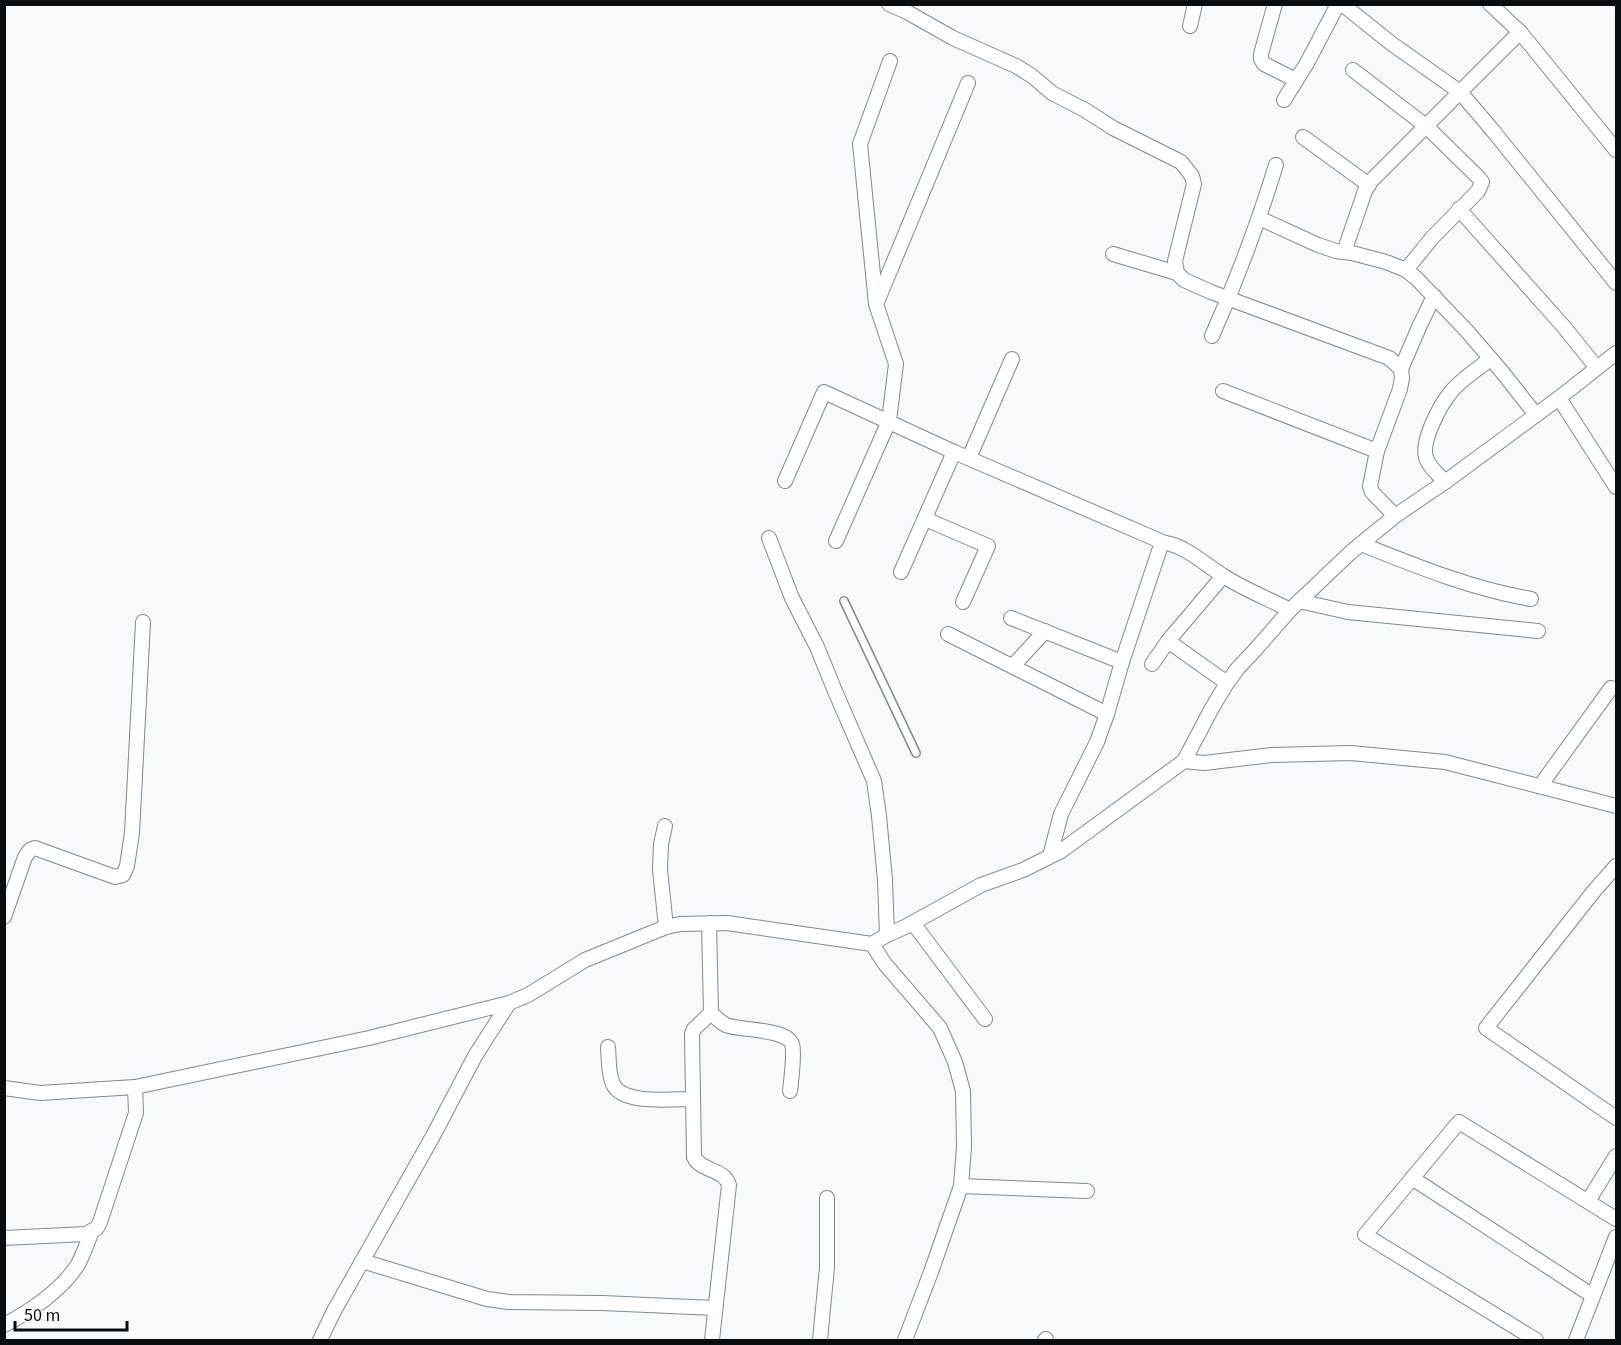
<svg xmlns="http://www.w3.org/2000/svg" width="1621" height="1345" viewBox="0 0 1621 1345" font-family="'Source Sans 3',sans-serif">
  <style>
    .lines { fill: none; stroke-linecap: round; stroke-linejoin: round }
    .service-casing { stroke: #798a96; stroke-width: 10 }
    .minor-casing { stroke: #798a96; stroke-width: 16 }
    .service { stroke: #fff; stroke-width: 7 }
    .minor { stroke: #fff; stroke-width: 14 }
  </style>
  <rect width="100%" height="100%" fill="#f6fafc"/>
  <g class="lines">
    <!-- service casing -->
    <g class="service-casing">
      <polyline id="service" points="844,601 916,753"/>
    </g>
    <!-- minor casing -->
    <g class="minor-casing">
      <g id="minor">
        <polyline points="889,4 907,12 953,38 1016,66 1032,76 1052,93 1085,110 1113,128 1181,162 1192,176 1194,184 1175,261 1177,273 1184,280 1211,292 1389,358 1401,369 1402,378 1400,389 1377,451 1370,486 1372,492 1395,516"/>
        <polyline points="1275,4 1261,54 1261,59 1264,64 1296,80"/>
        <polyline points="1342,4 1392,44 1460,92 1494,132 1616,283"/>
        <polyline points="1490,4 1520,32 1616,150"/>
        <polyline points="1190,26 1195,4"/>
        <polyline points="1353,70 1426,126 1479,178 1482,182 1478,191 1432,238 1406,270"/>
        <polyline points="1284,100 1307,63 1338,4"/>
        <polyline points="1303,137 1369,185"/>
        <polyline points="1459,209 1564,327 1597,368"/>
        <polyline points="1259,218 1318,245 1336,251 1352,253 1386,262 1406,270 1416,278 1466,330 1503,373 1536,415"/>
        <polyline points="1344,252 1365,191 1370,182 1520,32"/>
        <polyline points="1113,254 1177,273"/>
        <polyline points="877,302 968,83"/>
        <path d="M1212 336C1237 280 1258 223 1276 165"/>
        <polyline points="1401,369 1420,325 1434,296"/>
        <polyline points="1223,391 1377,451"/>
        <polyline points="1559,398 1616,487"/>
        <polyline points="969,458 1012,359"/>
        <polyline points="785,481 824,392 954,452 1165,543"/>
        <path d="M1445 482C1439 475 1430 468 1427 460 1419 444 1440 405 1451 392 1460 380 1478 369 1490 359"/>
        <polyline points="925,519 988,546 963,602"/>
        <polyline points="769,538 792,598 817,647 835,691 874,781 879,816 885,880 887,935"/>
        <polyline points="836,541 889,421 896,364 876,304 860,144 890,61"/>
        <path d="M1361 544C1416 566 1472 589 1531 599"/>
        <polyline points="901,572 954,452"/>
        <polyline points="1299,601 1348,612 1538,631"/>
        <polyline points="1011,618 1122,662"/>
        <polyline points="948,634 1107,714"/>
        <polyline points="1168,641 1227,683"/>
        <polyline points="1152,664 1168,641 1223,576"/>
        <polyline points="1013,666 1045,631"/>
        <polyline points="1184,761 1204,763 1272,755 1351,753 1445,762 1616,806"/>
        <polyline points="1540,786 1611,688"/>
        <polyline points="665,826 661,844 660,870 666,927"/>
        <path d="M1050 856 1061 814 1097 742 1107 714 1122 662 1161 545 1165 543C1184 545 1206 565 1222 575 1243 589 1267 598 1290 610"/>
        <polyline points="1616,866 1594,891 1486,1028 1616,1118"/>
        <polyline points="4,917 25,857 30,850 35,848 43,851 115,877 123,875 127,866 132,833 143,622"/>
        <path d="M709 923 711 1013 694 1029 692 1034 694 1157C701 1172 724 1168 729 1185L712 1340"/>
        <polyline points="913,923 985,1019"/>
        <path d="M711 1013C716 1018 720 1022 726 1025 741 1031 786 1028 792 1044 795 1053 791 1081 790 1091"/>
        <path d="M608 1047C609 1058 608 1074 613 1084 622 1105 673 1099 692 1099"/>
        <polyline points="4,1088 40,1093 135,1087 369,1038 509,1003 528,995 585,960 666,927 680,924 727,923 872,944"/>
        <polyline points="1412,1178 1593,1296"/>
        <polyline points="961,1186 1087,1191"/>
        <polyline points="1590,1198 1616,1156"/>
        <polyline points="4,1238 86,1234 97,1228 100,1222 136,1113 135,1087"/>
        <polyline points="362,1261 487,1299 509,1302 602,1303 715,1308"/>
        <path d="M4 1325C30 1312 61 1290 77 1266 83 1256 87 1243 92 1231"/>
        <polyline points="320,1340 334,1311 433,1136 475,1056 509,1003"/>
        <polyline points="820,1340 827,1267 827,1198"/>
        <polyline points="905,1340 931,1272 961,1186 964,1147 963,1091 955,1062 940,1028 885,964 872,944 887,935 905,927 981,885 1023,870 1061,851 1184,761 1212,708 1227,683 1238,668 1256,649 1290,610 1351,552 1395,516 1445,482 1559,398 1616,353"/>
        <polyline points="1045,1340 1046,1339"/>
        <polyline points="1536,1340 1365,1235 1459,1122 1616,1219"/>
        <polyline points="1576,1340 1616,1237"/>
      </g>
    </g>
    <!-- service -->
    <use href="#service" class="service"/>
    <!-- minor -->
    <use href="#minor" class="minor"/>
  </g>
  <!-- border -->
  <rect width="1621" height="1345" fill="none" stroke="#070d11" stroke-width="12"/>
  <!-- scale -->
  <path d="M15 1321v9h112v-9" fill="none" stroke="#070d11" stroke-width="3"/>
  <text x="24" y="1321" font-size="18" fill="#070d11" stroke="#f6fafc" stroke-width="4.5" paint-order="stroke">50 m</text>
</svg>
